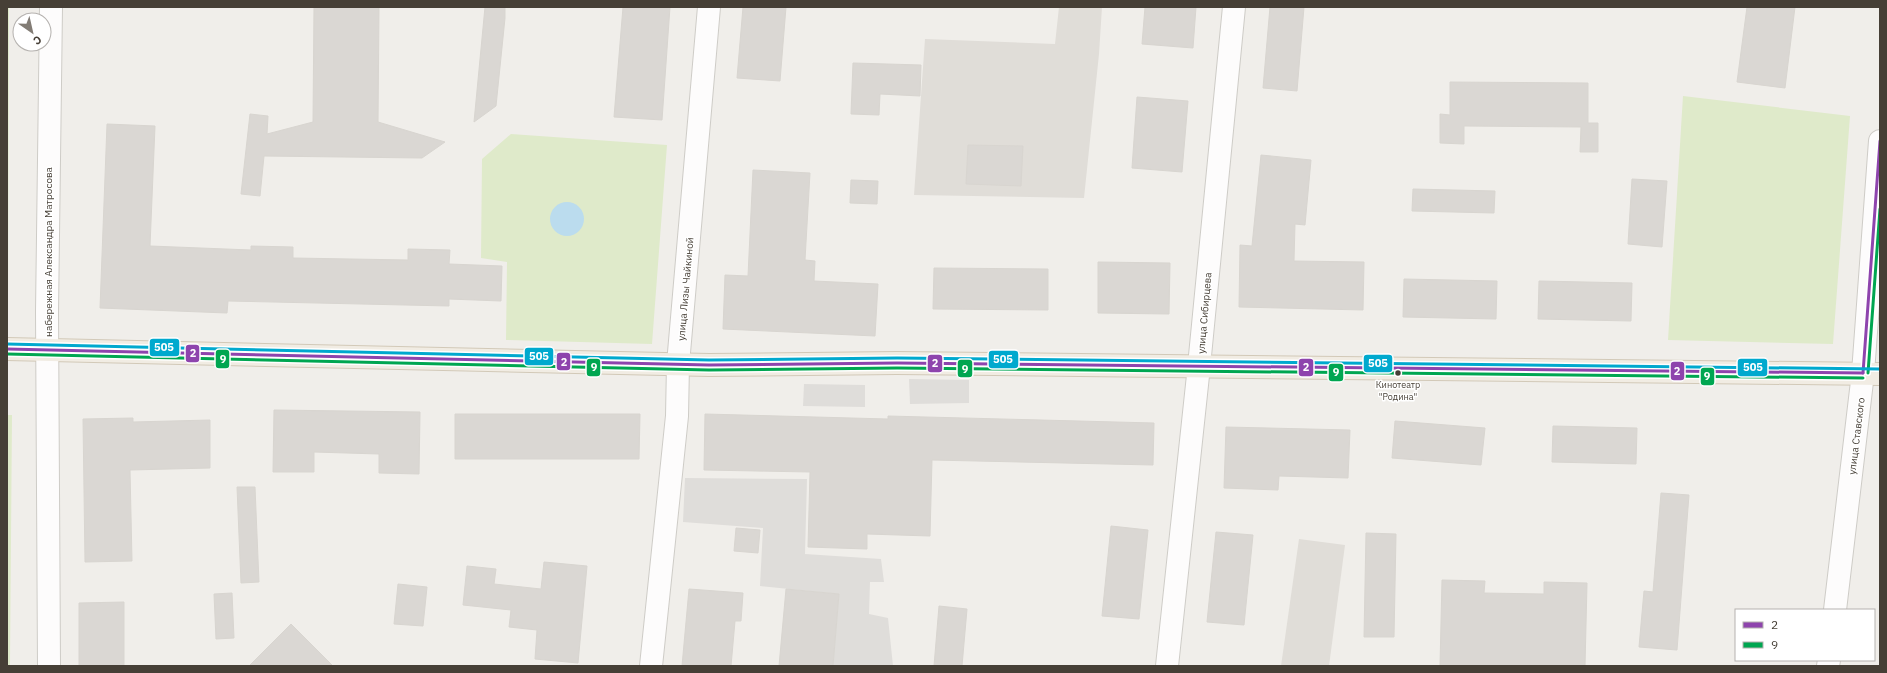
<svg xmlns="http://www.w3.org/2000/svg" width="1887" height="673" viewBox="0 0 1887 673" font-family="'IBM Plex Sans',sans-serif">
  <style>
    .industrial { fill: #e0ddd8 }
    .green { fill: #dfeaca }
    .parking { fill: #dfddda }
    .water { fill: #bbdcee }
    .building { fill: #dad7d3; stroke: #d8d5d0 }
    .lines { fill: none; stroke-linecap: round; stroke-linejoin: round }
    .minor-casing { stroke: #ceccc7; stroke-width: 24 }
    .major-casing { stroke: #d2c9b8; stroke-width: 24 }
    .minor { stroke: #fdfcfc; stroke-width: 22 }
    .major { stroke: #f1ece3; stroke-width: 22 }
    .bus-1-casing { stroke: #fff; stroke-width: 6 }
    .bus-2-casing { stroke: #fff; stroke-width: 6 }
    .bus-3-casing { stroke: #fff; stroke-width: 6 }
    .bus-1 { stroke: #8e44ad; stroke-width: 3 }
    .bus-2 { stroke: #00a651; stroke-width: 3 }
    .bus-3 { stroke: #00a9ce; stroke-width: 3 }
    .bus-dot { fill: #463f36; stroke: #fff; stroke-width: 1.5 }
    .labels { text-anchor: middle; stroke-width: 3; stroke-linejoin: round; paint-order: stroke }
    .bus-label { font-size: 9px; fill: #463f36; stroke: #fff }
    .street-label { font-size: 10px; fill: #463f36; stroke: #fff }
    .line-badge { stroke: #fff; stroke-width: 1.5 }
    .badge-label { font-size: 11px; text-anchor: middle; font-weight: bold; fill: #fff }
  </style>
  <rect width="100%" height="100%" fill="#f0eeea"/>
  <!-- industrial -->
  <g class="industrial">
    <polygon points="1059,7 1102,7 1099,54 1084,198 914,195 925,39 1055,44"/>
    <polygon points="1299,539 1345,545 1329,666 1281,666"/>
  </g>
  <!-- green -->
  <g class="green">
    <polygon points="7,7 9,7 8,321 7,321"/>
    <polygon points="1683,96 1850,116 1833,344 1668,340"/>
    <polygon points="511,134 667,145 652,344 506,340 507,262 481,258 482,159"/>
    <polygon points="7,415 12,415 10,666 7,666"/>
  </g>
  <!-- parking -->
  <g class="parking">
    <polygon points="909,379 969,380 969,403 910,404"/>
    <polygon points="804,384 865,385 865,407 803,406"/>
    <polygon points="685,478 807,479 805,554 881,559 884,582 870,582 869,614 888,618 893,666 833,666 839,594 760,586 763,528 683,522"/>
  </g>
  <!-- water -->
  <circle class="water" cx="567" cy="219" r="17"/>
  <!-- building -->
  <g class="building">
    <polygon points="314,7 379,7 378,122 445,142 422,158 264,156 260,196 241,194 250,114 268,116 267,134 313,122"/>
    <polygon points="485,7 505,7 505,18 496,106 474,122"/>
    <polygon points="623,7 670,7 662,120 614,117"/>
    <polygon points="743,7 786,7 780,81 737,78"/>
    <polygon points="1145,7 1196,7 1193,48 1142,44"/>
    <polygon points="1270,7 1304,7 1297,91 1263,88"/>
    <polygon points="1747,7 1795,7 1785,88 1737,82"/>
    <polygon points="853,63 921,65 920,96 880,94 879,115 851,114"/>
    <polygon points="1450,82 1588,83 1588,123 1598,123 1598,152 1580,152 1581,127 1464,126 1464,144 1440,143 1440,114 1450,115"/>
    <polygon points="1137,97 1188,101 1182,172 1132,168"/>
    <polygon points="107,124 155,126 150,246 251,250 251,246 293,247 293,258 408,260 408,249 450,250 449,264 502,266 501,301 449,299 449,306 228,301 227,313 100,308"/>
    <polygon points="968,145 1023,146 1021,186 966,184"/>
    <polygon points="1261,155 1311,160 1305,225 1295,224 1294,261 1364,262 1363,310 1239,307 1240,245 1252,246"/>
    <polygon points="753,170 810,173 805,260 815,261 814,281 878,284 875,336 723,329 725,275 748,276"/>
    <polygon points="1632,179 1667,181 1662,247 1628,244"/>
    <polygon points="851,180 878,181 877,204 850,203"/>
    <polygon points="1413,189 1495,191 1494,213 1412,211"/>
    <polygon points="1098,262 1170,263 1169,314 1098,313"/>
    <polygon points="934,268 1048,269 1048,310 933,309"/>
    <polygon points="1404,279 1497,281 1496,319 1403,317"/>
    <polygon points="1539,281 1632,283 1631,321 1538,319"/>
    <polygon points="274,410 420,412 419,474 379,473 379,454 314,452 314,472 273,472"/>
    <polygon points="455,414 640,414 639,459 455,459"/>
    <polygon points="705,414 888,419 888,416 1154,423 1153,465 932,460 930,536 867,534 867,549 808,547 810,472 704,470"/>
    <polygon points="133,418 133,422 210,420 210,468 130,470 132,561 85,562 83,419"/>
    <polygon points="1395,421 1485,428 1481,465 1392,458"/>
    <polygon points="1553,426 1637,428 1636,464 1552,462"/>
    <polygon points="1226,427 1350,430 1348,478 1279,476 1278,490 1224,488"/>
    <polygon points="237,487 255,487 259,582 241,583"/>
    <polygon points="1661,493 1689,495 1677,650 1639,647 1644,591 1653,592"/>
    <polygon points="1111,526 1148,530 1139,619 1102,616"/>
    <polygon points="736,528 760,530 758,553 734,551"/>
    <polygon points="1216,532 1253,535 1244,625 1207,622"/>
    <polygon points="1366,533 1396,534 1394,637 1364,637"/>
    <polygon points="544,562 587,566 578,663 535,659 537,630 509,627 511,610 463,605 467,566 496,569 494,584 541,589"/>
    <polygon points="1442,580 1485,581 1484,593 1544,594 1544,582 1587,583 1585,666 1440,666"/>
    <polygon points="398,584 427,587 423,626 394,624"/>
    <polygon points="689,589 743,593 741,621 735,621 731,666 682,666"/>
    <polygon points="786,589 839,594 833,666 779,666"/>
    <polygon points="232,593 234,638 216,639 214,594"/>
    <polygon points="124,602 124,666 79,666 79,603"/>
    <polygon points="939,606 967,609 962,666 934,666"/>
    <polygon points="291,624 333,666 249,666"/>
  </g>
  <g class="lines">
    <!-- minor casing -->
    <g class="minor-casing">
      <g id="minor">
        <polyline points="1835,610 1863,373 1880,141"/>
        <polyline points="49,666 47,312 51,7"/>
        <polyline points="651,666 677,416 678,364 709,7"/>
        <polyline points="1167,666 1199,366 1234,7"/>
        <polyline points="1828,666 1829,660"/>
      </g>
    </g>
    <!-- major casing -->
    <g class="major-casing">
      <polyline id="major" points="7,349 709,365 897,363 1880,374"/>
    </g>
    <!-- minor -->
    <use href="#minor" class="minor"/>
    <!-- major -->
    <use href="#major" class="major"/>
    <!-- bus-1 casing -->
    <g class="bus-1-casing">
      <g id="bus-1">
        <polyline points="7,349 709,365 897,363 1863,373"/>
        <polyline points="1863,373 1880,141"/>
      </g>
    </g>
    <!-- bus-2 casing -->
    <g class="bus-2-casing">
      <g id="bus-2">
        <polyline points="7,354 709,370 897,368 1863,378"/>
        <polyline points="1868,373 1880,209"/>
      </g>
    </g>
    <!-- bus-3 casing -->
    <g class="bus-3-casing">
      <polyline id="bus-3" points="7,344 709,360 897,358 1880,369"/>
    </g>
    <!-- bus-1 -->
    <use href="#bus-1" class="bus-1"/>
    <!-- bus-2 -->
    <use href="#bus-2" class="bus-2"/>
    <!-- bus-3 -->
    <use href="#bus-3" class="bus-3"/>
  </g>
  <!-- markers -->
  <circle class="bus-dot" cx="1398" cy="373" r="3.5"/>
  <g class="labels">
    <!-- bus labels -->
    <g class="bus-label">
      <text x="1398" y="388">Кинотеатр<tspan x="1398" dy="12">"Родина"</tspan></text>
    </g>
    <!-- street labels -->
    <g class="street-label">
      <text transform="translate(48 252) rotate(-90)" y="4">набережная Александра Матросова</text>
      <text transform="translate(685 289) rotate(-85)" y="4">улица Лизы Чайкиной</text>
      <text transform="translate(1204 313) rotate(-85)" y="4">улица Сибирцева</text>
      <text transform="translate(1856 436) rotate(-83)" y="4">улица Ставского</text>
    </g>
  </g>
  <g class="line-badge">
    <rect x="149" y="338" width="31" height="19" rx="4" fill="#00a9ce"/>
    <rect x="185" y="344" width="15" height="19" rx="4" fill="#8e44ad"/>
    <rect x="524" y="347" width="30" height="19" rx="4" fill="#00a9ce"/>
    <rect x="215" y="349" width="15" height="20" rx="4" fill="#00a651"/>
    <rect x="988" y="350" width="31" height="19" rx="4" fill="#00a9ce"/>
    <rect x="556" y="352" width="15" height="19" rx="4" fill="#8e44ad"/>
    <rect x="1363" y="354" width="30" height="19" rx="4" fill="#00a9ce"/>
    <rect x="927" y="354" width="16" height="19" rx="4" fill="#8e44ad"/>
    <rect x="1298" y="358" width="16" height="19" rx="4" fill="#8e44ad"/>
    <rect x="586" y="358" width="15" height="19" rx="4" fill="#00a651"/>
    <rect x="1737" y="358" width="31" height="19" rx="4" fill="#00a9ce"/>
    <rect x="957" y="359" width="16" height="19" rx="4" fill="#00a651"/>
    <rect x="1670" y="361" width="15" height="20" rx="4" fill="#8e44ad"/>
    <rect x="1328" y="363" width="16" height="19" rx="4" fill="#00a651"/>
    <rect x="1700" y="367" width="15" height="19" rx="4" fill="#00a651"/>
  </g>
  <g class="badge-label">
    <text x="164" y="351">505</text>
    <text x="193" y="357">2</text>
    <text x="539" y="360">505</text>
    <text x="223" y="363">9</text>
    <text x="1003" y="363">505</text>
    <text x="564" y="366">2</text>
    <text x="1378" y="367">505</text>
    <text x="935" y="367">2</text>
    <text x="1306" y="371">2</text>
    <text x="594" y="371">9</text>
    <text x="1753" y="371">505</text>
    <text x="965" y="373">9</text>
    <text x="1677" y="375">2</text>
    <text x="1336" y="376">9</text>
    <text x="1707" y="380">9</text>
  </g>
  <!-- border -->
  <rect width="1887" height="673" fill="none" stroke="#463f36" stroke-width="16"/>
  <!-- legend -->
  <rect x="1735" y="609" width="140" height="52" fill="#ffffff" stroke="#b5b2af"/>
  <rect x="1743" y="622" width="20" height="6" fill="#8e44ad" stroke="#b5b2af"/>
  <text x="1771" y="629" font-size="12" fill="#463f36">2</text>
  <rect x="1743" y="642" width="20" height="6" fill="#00a651" stroke="#b5b2af"/>
  <text x="1771" y="649" font-size="12" fill="#463f36">9</text>
  <!-- north arrow -->
  <g transform="translate(32 32) rotate(146)"><circle r="19" fill="#ffffff" stroke="#b5b2af"/>
  <path d="M0-3L7 15L0 10L-7 15Z" fill="#827c75"/>
  <text y="-6" font-size="11" font-weight="bold" text-anchor="middle" fill="#463f36">С</text>
  </g>
</svg>
